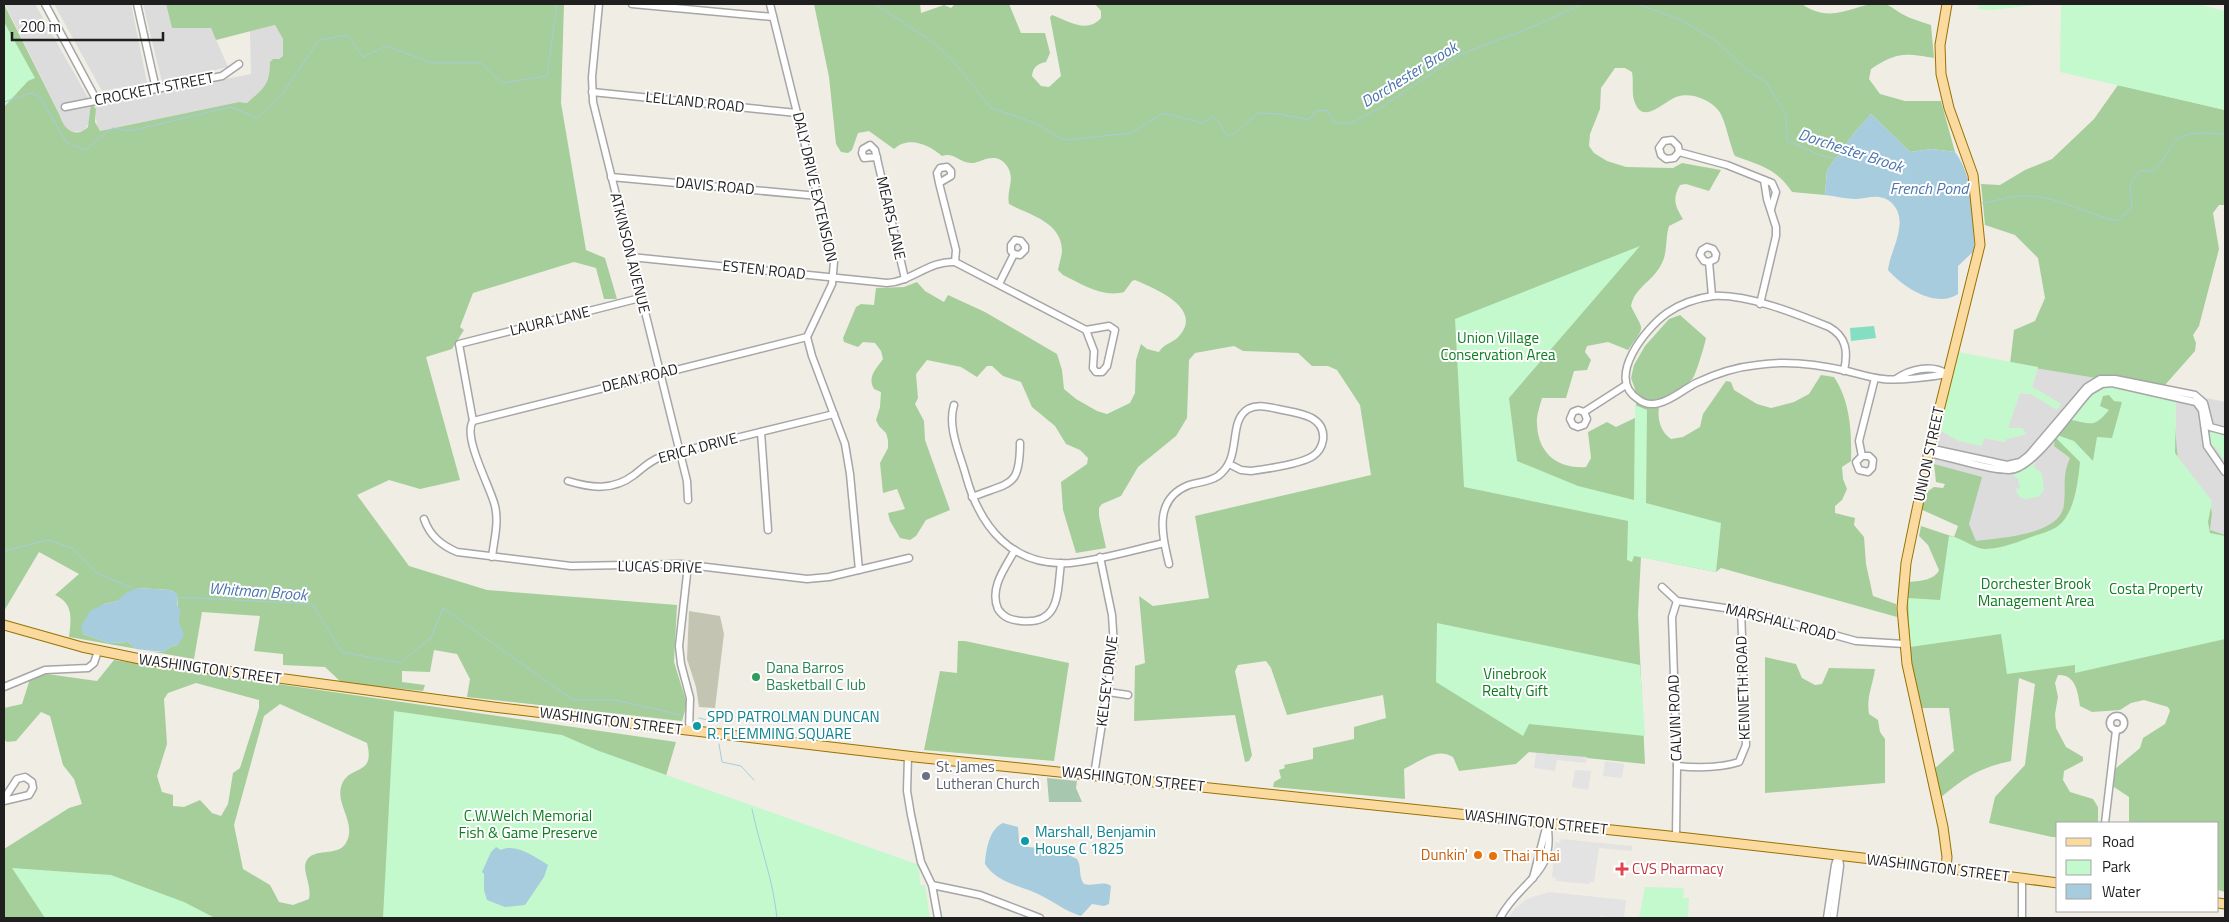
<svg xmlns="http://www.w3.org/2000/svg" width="2229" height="922" viewBox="0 0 2229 922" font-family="'Titillium Web',sans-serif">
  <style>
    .residential { fill: #dddcdc }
    .construction { fill: #c3c4b1 }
    .forest { fill: #a6ce9b; fill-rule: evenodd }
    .cemetery { fill: #a7c8ae }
    .park { fill: #c3f9cc }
    .pitch { fill: #84dec2 }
    .parking { fill: #e3e3e3 }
    .water { fill: #a6ccdd }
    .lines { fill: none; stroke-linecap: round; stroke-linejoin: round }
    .stream { stroke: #a6ccdd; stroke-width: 1 }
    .minor-casing { stroke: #a6a6a6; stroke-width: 9 }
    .major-casing { stroke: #987202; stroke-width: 11 }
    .minor { stroke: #fff; stroke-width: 6 }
    .major { stroke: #fbda9f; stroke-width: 9 }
    .leisure-dot { fill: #2e9e5b; stroke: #fff; stroke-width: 2 }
    .culture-dot { fill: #0f9aa8; stroke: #fff; stroke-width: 2 }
    .worship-dot { fill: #6b7280; stroke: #fff; stroke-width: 2 }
    .food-dot { fill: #e8710a; stroke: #fff; stroke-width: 2 }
    .health-dot { fill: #e0444e; stroke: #fff; stroke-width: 2 }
    .labels { text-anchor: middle; stroke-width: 4; stroke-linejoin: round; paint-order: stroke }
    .street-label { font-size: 15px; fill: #1f1f1f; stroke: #fff }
    .park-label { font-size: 15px; fill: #0d7d1f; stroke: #fff }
    .leisure-label { font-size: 15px; fill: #27864d; stroke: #fff; text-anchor: start }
    .culture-label { font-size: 15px; fill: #0d838f; stroke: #fff; text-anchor: start }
    .worship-label { font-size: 15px; fill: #5b616d; stroke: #fff; text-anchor: start }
    .food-label { font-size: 15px; fill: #c56008; stroke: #fff; text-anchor: end }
    .health-label { font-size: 15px; fill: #be3a42; stroke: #fff; text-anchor: start }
    .water-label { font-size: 16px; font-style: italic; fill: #4c75ae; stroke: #fff }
  </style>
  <rect width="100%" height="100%" fill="#f0ede5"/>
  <!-- residential -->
  <g class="residential">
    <polygon points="5,4 35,4 91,103 89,123 84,131 70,132 63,125 60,116"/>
    <polygon points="54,4 131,4 147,83 102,91"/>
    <polygon points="143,4 166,4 172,28 211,28 228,67 162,82"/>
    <polygon points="275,25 283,39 283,57 270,62 270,78 266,86 247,103 239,102 100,131 97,127 95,105 251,74 250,31"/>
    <polygon points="2038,367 2096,378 2116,375 2193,390 2206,398 2225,402 2225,536 2210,533 2175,453 2176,399 2080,461 2058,526 1983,549 1962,538 1974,481 1931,463 1938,429 1959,441 1982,445 1983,438 2005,442 2005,439 2026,434 2022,428 2007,429 2020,393 2031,394 2057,409 2061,404 2032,387"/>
  </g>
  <!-- construction -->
  <polygon class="construction" points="689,611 720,616 724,634 715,708 699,707 696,687 687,659"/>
  <!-- forest -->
  <g class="forest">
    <path d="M4 4 60 116C64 130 76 139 88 127L91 103 96 109 95 122 100 131 239 102 247 103C264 88 270 85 270 62L273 59H279L283 56V39L275 25 216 40 211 28H172L166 4H564L561 103 586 250 605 258 617 299H604L596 268 574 262 473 293 460 327 464 330 452 349 426 357 460 480 420 489 389 480 357 495 409 566 487 590 677 605 674 662 687 704 682 721 467 697 470 679 457 654 434 650 430 672 402 671V682L425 685 423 691 342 683 325 667 283 665V654L254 651 260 616 202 612 194 659 69 637C71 620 74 603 55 595L79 574 39 552 4 611ZM138 588 170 590 177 594 179 628 178 645 172 646 163 652H157L136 649 128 642 109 643 83 634 104 604 117 601Z"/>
    <path d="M814 4H920L921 13 944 5 951 8 955 4H1009L1021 33H1045L1050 53 1046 62C1037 64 1033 67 1032 76L1041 86 1049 87 1061 76 1050 17 1052 15C1068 21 1087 34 1101 18V11L1095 4H1802C1834 27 1858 0 1885 4 1891 6 1897 11 1902 14 1911 19 1922 22 1931 25L1934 58C1904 53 1897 52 1871 69L1869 79 1880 94 1905 101H1941L1955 152 1932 149 1910 152 1871 114 1855 132 1827 170 1825 195 1792 192C1777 169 1760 165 1735 156 1730 146 1725 117 1718 110 1709 99 1690 92 1676 97 1665 101 1643 125 1635 103 1631 94 1634 82 1632 72L1625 68H1615L1601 88 1600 109 1590 134 1589 146 1594 153 1607 161 1626 167 1673 168 1682 163 1721 170 1709 191 1686 184 1680 185C1672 199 1675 206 1683 219L1669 226C1665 239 1668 253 1661 265 1652 282 1635 287 1631 306 1643 332 1647 323 1628 350L1608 342 1587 346 1585 352 1591 360 1587 370 1574 371 1566 398H1542C1540 406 1536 416 1537 424 1538 454 1558 469 1586 467L1591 458 1588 432 1607 422 1616 427 1637 417 1635 389 1631 378 1634 365 1645 346 1669 319 1680 315 1706 338C1705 344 1696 374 1693 378 1678 396 1655 390 1659 420 1661 428 1664 434 1671 439L1683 437 1700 427 1703 414 1726 381 1731 382 1734 390 1757 404 1771 408 1794 402 1809 394 1821 375 1834 377C1850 401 1852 432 1851 461L1842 467 1843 479 1847 489 1842 500 1835 506V513L1855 518 1854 525 1864 537 1866 564 1873 596 1896 604 1897 617 1721 568 1716 572 1641 557 1638 614 1645 764 1529 752 1516 764 1459 771 1453 757C1436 747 1421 761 1404 769L1405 799 1273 787 1274 782 1281 778 1279 770 1285 768 1284 765 1313 759V748L1354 739V727L1386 718 1383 695 1287 715 1271 668 1266 661 1238 665 1235 671 1252 755 1249 761 1245 762 1235 715 1134 721 1135 666 1145 663 1139 596 1153 606 1209 598 1195 516 1371 475 1360 405 1337 370 1328 366H1312L1298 353 1243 351 1234 346 1195 353 1189 360 1187 418 1176 436 1138 467 1121 496 1102 504 1099 508V516L1106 548 1076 553 1063 510 1061 482 1087 464 1088 458 1080 450 1066 444 1055 426 1032 407 1021 382 1003 376 992 366H987L977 377 961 367 927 360 916 374 918 398 915 404 924 421 925 440 950 510 926 520 916 536 910 540 900 538 890 521 888 513 905 509 897 489 883 493 880 463 888 448V440L886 433 879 426 876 420 880 407 881 392 874 389C867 377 876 369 883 359L881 351 875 343 863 342 858 347 844 342 843 338 856 307 861 304 874 305 876 288 904 287 917 282 925 291 944 302 948 295 985 312 1057 354 1062 370 1064 389 1076 399 1097 411 1107 414 1130 403 1135 393 1136 360 1141 344 1147 349 1159 352C1164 343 1174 343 1180 335 1203 307 1153 288 1135 280L1132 281 1124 292C1102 298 1082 284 1063 275L1058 270C1059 264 1062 256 1062 250 1061 221 1028 215 1009 204 1006 189 1016 180 1007 166 1004 162 1000 158 994 158 986 157 979 163 971 163 960 163 954 152 942 156 930 145 908 135 894 149L869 131 858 133 852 150 848 153 841 152 836 144 829 77Z"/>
    <polygon points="2118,85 2225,110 2225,205 2219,205 2213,213 2219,249 2199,326 2193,335 2196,343 2195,351 2165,385 2113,375 2096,378 2010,364 2014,330 2035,321 2045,298 2038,258 2015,235 1985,225 1981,184 2000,185 2025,170 2052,159 2094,119"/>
    <path d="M2109 385 2173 407 2178 460 2210 505 2212 513 2210 530 2225 535V892L2218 890V823H2129V797L2114 787 2111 777 2115 769 2140 748 2143 738 2165 724 2170 711 2168 707 2144 700 2131 703 2120 710 2092 712 2080 706C2078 693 2076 674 2058 675L2055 683 2058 697 2055 714 2056 728 2066 747 2083 757V761L2064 771 2063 780 2070 792 2093 799 2098 807V823H2058V837H2052L1989 823 1995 797 2025 765 2035 684 2019 678 2011 761C1978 768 1964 778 1939 799L1933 770 1954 751 1949 708H1918C1906 668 1898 623 1907 582 1918 581 1934 581 1939 570L1928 545 1919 536 1921 526 1954 537 1958 526 1918 508 1921 496 1934 487 1943 488 1945 484 1936 482 1934 464 1982 477 1969 524 1976 541C2000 538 2062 535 2064 504 2066 486 2062 475 2070 458L2054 446C2056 425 2074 416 2089 405 2096 399 2102 391 2109 385Z"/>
    <polygon points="958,641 965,641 1069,663 1054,761 924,750 940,671 957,673"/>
    <path d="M1765 657 1796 664 1802 678 1815 685 1822 684 1829 668 1875 669C1873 685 1866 697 1869 714L1878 720 1880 732 1885 739V783L1765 793Z"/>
    <path d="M114 660 676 742 624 918H4V849L69 808 82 804 74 779 63 765 50 716 41 712 16 741 7 742 4 739V708L22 704 30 679 47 674 97 681ZM196 683 259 700V708L240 768 233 773 228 804 221 816 212 813 200 800 184 807 173 806V795L162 792 157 776 167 744 164 699 168 693ZM280 704 367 743C376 778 348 763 341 787 336 805 357 824 346 843 337 858 313 846 306 862 302 871 312 885 309 899L293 905 279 902 270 885 243 869 234 825 264 716Z"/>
  </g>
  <!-- cemetery -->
  <polygon class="cemetery" points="1047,778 1077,781 1076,788 1082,802 1049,802"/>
  <!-- park -->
  <g class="park">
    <polygon points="1979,4 2044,4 1992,10 1978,9"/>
    <polygon points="2061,4 2197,4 2225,11 2225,110 2060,72"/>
    <polygon points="4,22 35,78 28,81 4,107"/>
    <polygon points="1640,246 1509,398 1517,461 1578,486 1634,500 1635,405 1647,410 1646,503 1721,523 1716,572 1634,556 1632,562 1627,560 1628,521 1464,487 1455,319"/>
    <polygon points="1958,352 2038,367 2032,387 2061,404 2057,410 2031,394 2020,393 2008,428 2022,428 2026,434 2006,439 2005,442 1984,438 1982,446 1959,441 1938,429"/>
    <path d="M2111 386 2176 399 2175 453 2212 501 2208 522 2210 533 2225 536V639L2075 673V665L2007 674 2001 634 1910 647 1908 598 1940 600 1949 536C1963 538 1973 548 1984 549 1997 549 2013 544 2026 539 2035 535 2050 532 2058 526 2075 513 2078 481 2080 462L2055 437 2057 435 2074 441 2093 461 2097 437 2112 438 2122 402 2114 401 2109 395 2103 396 2100 406 2109 410C2093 429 2092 423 2070 420L2094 392Z"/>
    <polygon points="2216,431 2225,434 2223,436 2225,437 2225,462 2215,447 2208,443 2210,433"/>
    <polygon points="2031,463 2036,463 2033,467 2042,473 2044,490 2038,497 2025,499 2019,496 2015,488 2020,489 2018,479 2013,475"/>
    <polygon points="1437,623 1640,665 1645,736 1529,724 1523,736 1436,682"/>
    <polygon points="394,711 562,735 599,751 919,865 920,885 925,885 930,918 383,918"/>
    <polygon points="12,868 111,875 184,902 215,918 45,918"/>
    <polygon points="1645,887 1684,888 1683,898 1689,898 1688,918 1639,918"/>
  </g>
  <!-- pitch -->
  <polygon class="pitch" points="1874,326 1876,338 1851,341 1850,328"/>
  <!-- parking -->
  <g class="parking">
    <polygon points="1536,753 1587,757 1586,763 1557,760 1555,771 1534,768"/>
    <polygon points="1605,761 1624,764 1622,778 1603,776"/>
    <polygon points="1575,770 1591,771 1588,790 1572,787"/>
    <polygon points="1561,839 1632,846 1632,851 1599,848 1594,882 1590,882 1589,884 1556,881 1556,878 1552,877 1555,842 1560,843"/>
    <polygon points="1549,892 1626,900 1624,918 1599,916 1599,918 1508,918 1515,908 1527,899"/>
  </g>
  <!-- water -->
  <g class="water">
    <path d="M1871 114 1910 152 1932 149 1955 152C1975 179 1974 220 1974 251L1958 266V294C1936 309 1903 287 1888 270 1890 255 1897 244 1899 229 1902 215 1895 199 1879 197 1872 196 1864 199 1856 199 1846 199 1835 196 1825 195L1827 170 1855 132Z"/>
    <path d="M138 588 170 590 177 594V605L181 610C176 624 181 623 184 635L178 645 172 646 163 652 136 649 128 642 109 643 83 634 81 626 90 611 104 604 117 601 126 593Z"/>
    <path d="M1003 823 1018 827 1019 839 1028 847 1058 850 1077 859C1082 866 1078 876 1084 884 1093 887 1103 880 1111 886L1109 904 1104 906 1092 904 1081 916C1063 910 1058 904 1042 896 1023 886 998 884 985 864 986 850 989 829 1003 823Z"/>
    <path d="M496 847 501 850C516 843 535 857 548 865L544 877 525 905 505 907 487 900 484 890V874L482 872 491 852Z"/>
  </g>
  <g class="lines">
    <!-- stream -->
    <g class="stream">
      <polyline points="875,4 934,43 954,62 991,108 1035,123 1064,140 1131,133 1163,113 1202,123 1212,117 1218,121 1227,136 1235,133 1258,113 1280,114 1309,120 1316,111 1327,110 1334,123 1351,123 1383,106 1461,54 1525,30 1583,4"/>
      <path d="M1638 4 1683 21 1715 40 1746 69 1767 83 1786 115 1787 141C1804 146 1818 158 1836 158"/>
      <polyline points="4,102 31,93 40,97 66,142 85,150 113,128 130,131 231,107 257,118 280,97 319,40 347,35 363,57 386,46 432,63 481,63 502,83 547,76 557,4"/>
      <path d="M1982 203C1997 201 2013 195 2028 196 2055 196 2090 215 2117 221L2132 207 2130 186 2138 171H2154C2163 162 2169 147 2178 139 2189 130 2212 134 2225 134"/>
      <polyline points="4,551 48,540 72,548 97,573 134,589"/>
      <polyline points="176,597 312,604 342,652 400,663 431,638 443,608 573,700 615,700 681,715"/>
      <polyline points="699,718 719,723"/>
      <polyline points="719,744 722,762 741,766 754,780"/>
      <path d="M752 809C760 847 773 879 777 918"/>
    </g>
    <!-- minor casing -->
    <g class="minor-casing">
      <g id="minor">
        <polyline points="45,4 97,101"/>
        <polyline points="137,4 156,89"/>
        <polyline points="599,4 592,77 593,102 687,481 688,500"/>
        <polyline points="632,4 773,17"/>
        <polyline points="770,4 834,262 832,284 807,337 812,356 845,444 850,474 859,570"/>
        <polyline points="592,92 797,113"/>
        <polyline points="65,107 222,76 239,64"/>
        <polyline points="1679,152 1678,146 1672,140 1664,141 1659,148 1661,155 1666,159 1674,158 1679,152 1727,165 1772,183 1776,192 1771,209"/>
        <polyline points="877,157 864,158 862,153 863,149 870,145 875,150 905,279"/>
        <polyline points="611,177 818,196"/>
        <polyline points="939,183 951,176 951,171 947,167 940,168 937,173 939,183 956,250 955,262"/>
        <path d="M631 257 887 283C911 282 930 260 955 262L1086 330 1094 351 1093 368 1096 372H1102L1107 366 1115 330 1109 326 1086 330"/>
        <polyline points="1709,262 1715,259 1716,254 1713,249 1707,247 1702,250 1700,255 1704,261 1709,262 1712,296"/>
        <polyline points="999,284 1014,254 1011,251 1011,245 1015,240 1021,241 1025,246 1025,250 1020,255 1014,254"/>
        <polyline points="1760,304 1776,236 1776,227 1767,199 1764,180"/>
        <path d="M1844 371C1848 352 1847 337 1829 327 1797 314 1748 294 1713 296 1698 298 1680 304 1667 313 1646 328 1605 378 1638 399 1644 404 1652 405 1659 403 1672 400 1684 389 1696 383 1715 374 1736 367 1757 365 1787 360 1817 364 1847 371 1859 374 1871 378 1883 379 1899 381 1931 377 1947 374"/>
        <path d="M1896 379C1910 369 1932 364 1947 374"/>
        <path d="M954 405C947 427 960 454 966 476 980 527 1012 567 1070 563 1101 560 1133 550 1164 543"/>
        <polyline points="1584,412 1587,419 1584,425 1578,427 1573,425 1570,419 1573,412 1578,410 1584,412 1626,385"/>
        <polyline points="473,421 807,337"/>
        <polyline points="473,421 459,344 640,298"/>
        <path d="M473 421C462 437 491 488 495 506 499 523 494 540 492 557"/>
        <path d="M2225 431 2210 427 2204 403 2195 395 2115 379H2100L2087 387 2029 455 2020 462 2007 465 1938 450 1929 451 1937 455C1958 459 1987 470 2009 470 2034 470 2072 409 2090 391L2102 384 2112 383 2196 402 2202 410 2207 446 2225 472"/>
        <polyline points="761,432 768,530"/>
        <polyline points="1862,456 1869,456 1873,460 1872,468 1868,472 1859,470 1856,462 1862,456 1859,441 1875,378"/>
        <path d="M568 481C591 488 613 491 634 475 644 467 651 460 663 456L834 414"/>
        <path d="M972 497C1010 482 1020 488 1020 443"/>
        <path d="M424 519C430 536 441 545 457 552L571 566 681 564 807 579 829 577 909 558"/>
        <path d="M1015 550C1005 568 989 588 998 609 1004 618 1011 620 1021 621 1061 625 1057 592 1061 563"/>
        <path d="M1169 564C1162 534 1153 499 1189 485 1199 482 1209 482 1218 476 1243 458 1227 422 1248 409 1258 404 1268 407 1278 409 1295 413 1326 414 1323 440 1322 446 1319 452 1313 456 1301 464 1266 469 1251 471L1241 470 1229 464"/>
        <polyline points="688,565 679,646 681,664 690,698 689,730"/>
        <polyline points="1662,587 1677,601 1752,612 1856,641 1904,644"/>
        <polyline points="4,687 45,670 88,668 94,663 98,651"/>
        <polyline points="1108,692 1128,695"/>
        <circle cx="2117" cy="723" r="7"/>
        <polyline points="908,756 907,791 911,815 921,862 932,885 938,918"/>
        <path d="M1677 766C1697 768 1720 768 1739 762L1746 745 1741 610"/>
        <polyline points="1094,775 1114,646 1112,615 1100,557"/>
        <polyline points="4,799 17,779 25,777 32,782 33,788 29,795 4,801"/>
        <polyline points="2105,823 2116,730"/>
        <polyline points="1676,837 1677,766 1672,617 1677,601"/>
        <polyline points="1533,878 1547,824"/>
        <polyline points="932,885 980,895 1040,918"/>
        <path d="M1500 918C1520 880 1557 875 1547 824"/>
        <polyline points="1827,918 1835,865 1838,856"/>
        <polyline points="1833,918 1840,866 1839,857"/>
        <polyline points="2022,918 2022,879"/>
      </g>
    </g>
    <!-- major casing -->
    <g class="major-casing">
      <g id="major">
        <polyline points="4,625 82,647 145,660 493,707 915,757 1688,838 1906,863 2058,883"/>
        <polyline points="1946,868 1947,857 1943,827 1907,664 1902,608 1906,563 1929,451 1980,245 1973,175 1949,108 1941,74 1940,45 1947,4"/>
        <polyline points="2218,903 2225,904"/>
      </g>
    </g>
    <!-- minor -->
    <use href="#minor" class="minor"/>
    <!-- major -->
    <use href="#major" class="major"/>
  </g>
  <!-- markers -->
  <circle class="leisure-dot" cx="756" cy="677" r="5"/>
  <g class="culture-dot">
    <circle cx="697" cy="726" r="5"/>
    <circle cx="1025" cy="841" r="5"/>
  </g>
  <circle class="worship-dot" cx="926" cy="776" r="5"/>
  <g class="food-dot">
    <circle cx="1478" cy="855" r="5"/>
    <circle cx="1493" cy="856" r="5"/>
  </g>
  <path class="health-dot" d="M1619.5 861.5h5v5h5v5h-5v5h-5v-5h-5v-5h5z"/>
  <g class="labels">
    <!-- street labels -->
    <g class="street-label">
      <text transform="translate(154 89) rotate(-11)" y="5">CROCKETT STREET</text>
      <text transform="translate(695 102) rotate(6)" y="5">LELLAND ROAD</text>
      <text transform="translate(715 186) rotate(5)" y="5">DAVIS ROAD</text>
      <text transform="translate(815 187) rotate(77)" y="5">DALY DRIVE EXTENSION</text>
      <text transform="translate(891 218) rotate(77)" y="5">MEARS LANE</text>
      <text transform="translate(630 253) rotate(76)" y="5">ATKINSON AVENUE</text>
      <text transform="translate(764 270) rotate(6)" y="5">ESTEN ROAD</text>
      <text transform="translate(550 321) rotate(-14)" y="5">LAURA LANE</text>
      <text transform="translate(640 378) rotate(-14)" y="5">DEAN ROAD</text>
      <text transform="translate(698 448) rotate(-15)" y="5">ERICA DRIVE</text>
      <text transform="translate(1929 454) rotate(-78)" y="5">UNION STREET</text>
      <text transform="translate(660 567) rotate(1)" y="5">LUCAS DRIVE</text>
      <text transform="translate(1781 622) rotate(14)" y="5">MARSHALL ROAD</text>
      <text transform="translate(210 669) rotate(8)" y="5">WASHINGTON STREET</text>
      <text transform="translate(1107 681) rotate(-83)" y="5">KELSEY DRIVE</text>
      <text transform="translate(1743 688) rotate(-92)" y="5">KENNETH ROAD</text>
      <text transform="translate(1675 718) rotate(-92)" y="5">CALVIN ROAD</text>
      <text transform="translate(611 721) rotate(7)" y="5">WASHINGTON STREET</text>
      <text transform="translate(1133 779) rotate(6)" y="5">WASHINGTON STREET</text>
      <text transform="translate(1536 822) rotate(6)" y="5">WASHINGTON STREET</text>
      <text transform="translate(1938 868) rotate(7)" y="5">WASHINGTON STREET</text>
    </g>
    <!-- park labels -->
    <g class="park-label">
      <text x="1498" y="343">Union Village<tspan x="1498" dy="17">Conservation Area</tspan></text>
      <text x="2036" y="589">Dorchester Brook<tspan x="2036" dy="17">Management Area</tspan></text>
      <text x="2156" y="594">Costa Property</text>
      <text x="1515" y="679">Vinebrook<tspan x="1515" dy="17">Realty Gift</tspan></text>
      <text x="528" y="821">C.W.Welch Memorial<tspan x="528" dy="17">Fish &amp; Game Preserve</tspan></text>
    </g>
    <!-- leisure labels -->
    <g class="leisure-label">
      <text x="766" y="673">Dana Barros<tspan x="766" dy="17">Basketball C lub</tspan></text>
    </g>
    <!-- culture labels -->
    <g class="culture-label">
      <text x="707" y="722">SPD PATROLMAN DUNCAN<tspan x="707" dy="17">R. FLEMMING SQUARE</tspan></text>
      <text x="1035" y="837">Marshall, Benjamin<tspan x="1035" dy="17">House C 1825</tspan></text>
    </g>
    <!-- worship labels -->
    <g class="worship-label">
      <text x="936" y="772">St. James<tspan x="936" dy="17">Lutheran Church</tspan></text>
    </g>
    <!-- food labels -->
    <g class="food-label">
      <text x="1468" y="860">Dunkin'</text>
      <text x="1503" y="861" text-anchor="start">Thai Thai</text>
    </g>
    <!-- health labels -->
    <g class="health-label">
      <text x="1632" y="874">CVS Pharmacy</text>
    </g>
    <!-- water labels -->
    <g class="water-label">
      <text transform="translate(1409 74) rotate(-32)" y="6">Dorchester Brook</text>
      <text transform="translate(1851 150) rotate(18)" y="6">Dorchester Brook</text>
      <text x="1929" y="194">French Pond</text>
      <text transform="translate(258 591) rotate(4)" y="6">Whitman Brook</text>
    </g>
  </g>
  <!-- border -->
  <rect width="2229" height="922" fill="none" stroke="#1f1f1f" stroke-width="10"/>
  <!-- legend -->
  <rect x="2056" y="822" width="162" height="90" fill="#ffffff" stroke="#a5a5a5"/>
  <rect x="2066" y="838" width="25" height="8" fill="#fbda9f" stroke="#a5a5a5"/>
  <text x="2102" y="847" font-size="15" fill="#1f1f1f">Road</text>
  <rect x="2066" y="860" width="25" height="15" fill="#c3f9cc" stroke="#a5a5a5"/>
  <text x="2102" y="872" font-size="15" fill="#1f1f1f">Park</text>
  <rect x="2066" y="884" width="25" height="15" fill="#a6ccdd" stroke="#a5a5a5"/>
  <text x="2102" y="897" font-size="15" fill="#1f1f1f">Water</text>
  <!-- scale -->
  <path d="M12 32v8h151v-8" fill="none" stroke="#1f1f1f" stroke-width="2.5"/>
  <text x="20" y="32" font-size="15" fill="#1f1f1f" stroke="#ffffff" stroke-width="4" paint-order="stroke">200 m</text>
</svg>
